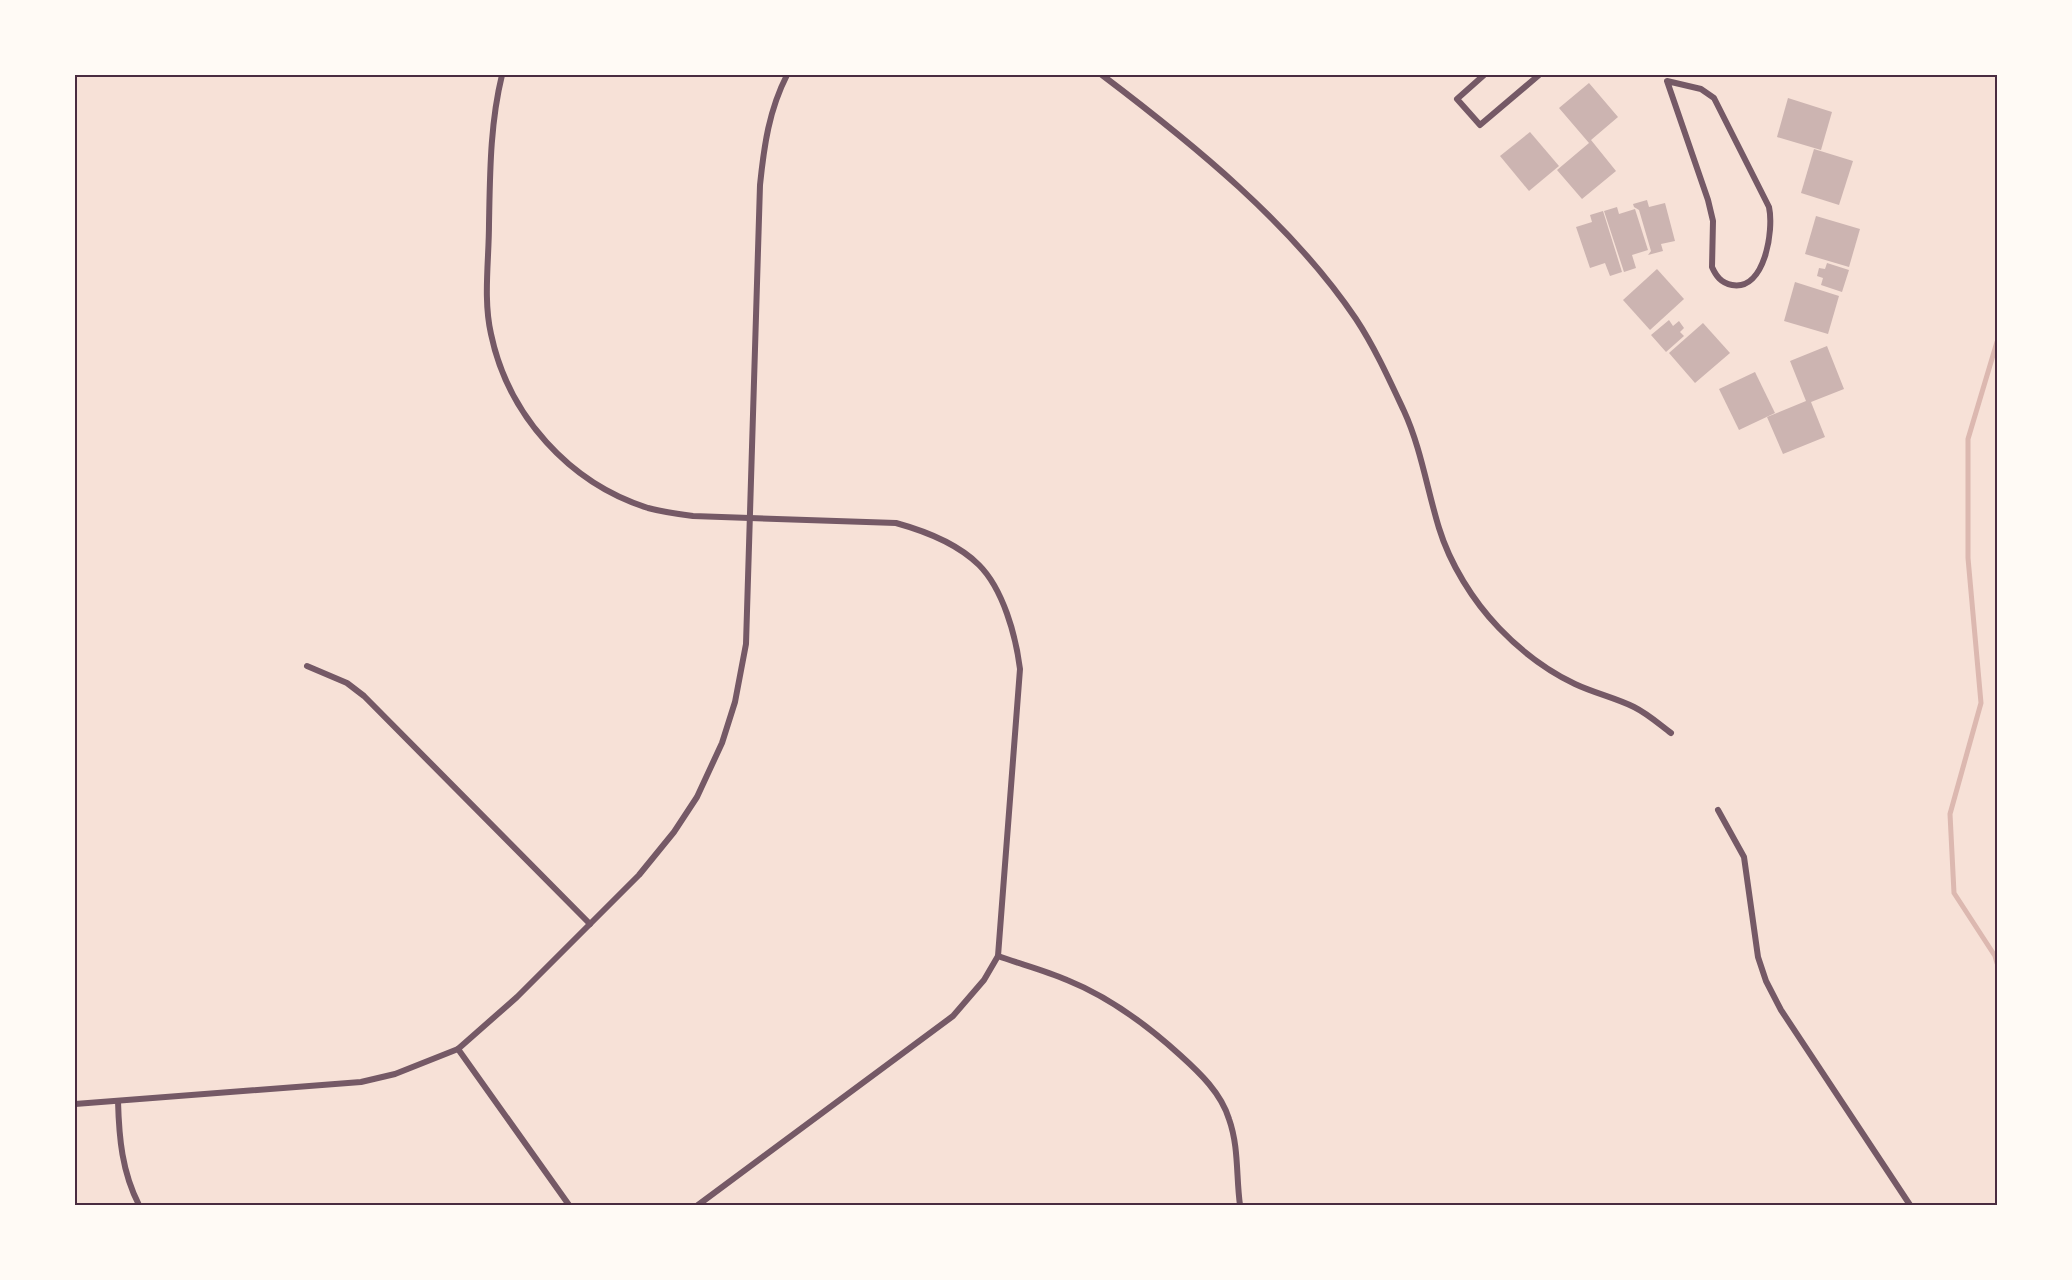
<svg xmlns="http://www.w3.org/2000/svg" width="2072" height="1280" viewBox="0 0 2072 1280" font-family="Helvetica,sans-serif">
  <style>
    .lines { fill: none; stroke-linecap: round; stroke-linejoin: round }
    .stream { stroke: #dcb8b0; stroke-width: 5 }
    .building { fill: #ccb4b1 }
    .minor { stroke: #755966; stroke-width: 6 }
    .neatline { fill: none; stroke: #4a2c40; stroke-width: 2 }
  </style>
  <rect width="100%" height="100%" fill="#f7e1d7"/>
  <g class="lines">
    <!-- stream -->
    <polyline class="stream" points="1997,342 1968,439 1968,558 1981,703 1950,814 1954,893 1995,956 1997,963"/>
  </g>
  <!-- building -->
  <g class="building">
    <polygon points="1589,83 1618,117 1591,140 1616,171 1582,199 1557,170 1589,143 1559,108"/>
    <polygon points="1788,98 1832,112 1821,150 1777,137"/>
    <polygon points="1530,132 1559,166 1529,191 1500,156"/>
    <polygon points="1814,149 1853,161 1839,205 1801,193"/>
    <polygon points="1647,200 1649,207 1665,203 1675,241 1661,244 1663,251 1648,255 1651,251 1639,210 1634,207 1633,204"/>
    <polygon points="1617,207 1619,214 1635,209 1648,250 1632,255 1636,268 1624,272 1604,211"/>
    <polygon points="1603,211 1622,272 1610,276 1605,263 1590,268 1576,227 1592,222 1590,215"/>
    <polygon points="1816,216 1860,229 1849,267 1805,254"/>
    <polygon points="1827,263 1849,270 1842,292 1821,285 1823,278 1817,276 1819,268 1825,269"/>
    <polygon points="1657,269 1684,299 1650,330 1623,300"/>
    <polygon points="1795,282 1839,296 1828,334 1784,321"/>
    <polygon points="1669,320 1673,326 1679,321 1684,328 1680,332 1684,336 1666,352 1651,335"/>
    <polygon points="1703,323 1730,353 1695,383 1669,353"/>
    <polygon points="1827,346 1844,389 1811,402 1825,437 1783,454 1767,417 1806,401 1790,361"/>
    <polygon points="1755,372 1775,413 1739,430 1719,389"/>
  </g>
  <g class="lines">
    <!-- minor -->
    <g class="minor">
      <path d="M502 75C490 124 490 174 489 224 489 260 483 299 491 334 508 415 569 483 648 508 663 512 678 514 693 516L896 523C925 531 958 544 979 565 1003 589 1016 636 1020 669L998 956 984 980 953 1016 698 1205"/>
      <path d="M1102 75C1192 143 1292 224 1356 319 1375 348 1389 379 1404 411 1421 448 1427 489 1439 528 1450 564 1473 601 1499 628 1520 650 1548 671 1575 684 1594 693 1616 698 1634 707 1648 714 1659 724 1671 733"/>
      <polyline points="1484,75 1457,99 1480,125 1539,75"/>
      <path d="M1667 81 1701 89 1714 98 1769 207C1774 230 1765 291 1732 285 1721 283 1716 276 1712 267L1713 221 1708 200Z"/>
      <polyline points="307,666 347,683 364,696 590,924"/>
      <polyline points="1718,810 1744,857 1758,957 1766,981 1781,1010 1910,1205"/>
      <path d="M998 956C1020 964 1044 970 1067 980 1109 997 1146 1024 1180 1055 1200 1073 1221 1093 1229 1119 1239 1147 1236 1177 1240 1205"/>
      <polyline points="458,1049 569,1205"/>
      <path d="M118 1101C119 1138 122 1172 139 1205"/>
      <path d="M75 1104 361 1082 395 1074 458 1049 517 997 639 875 674 832 697 797 722 743 735 702 746 644 760 185C764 146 769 110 787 75"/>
    </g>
  </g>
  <!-- border -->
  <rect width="2072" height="1280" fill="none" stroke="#fffaf5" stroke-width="153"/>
  <rect x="76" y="76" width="1920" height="1128" class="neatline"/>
</svg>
